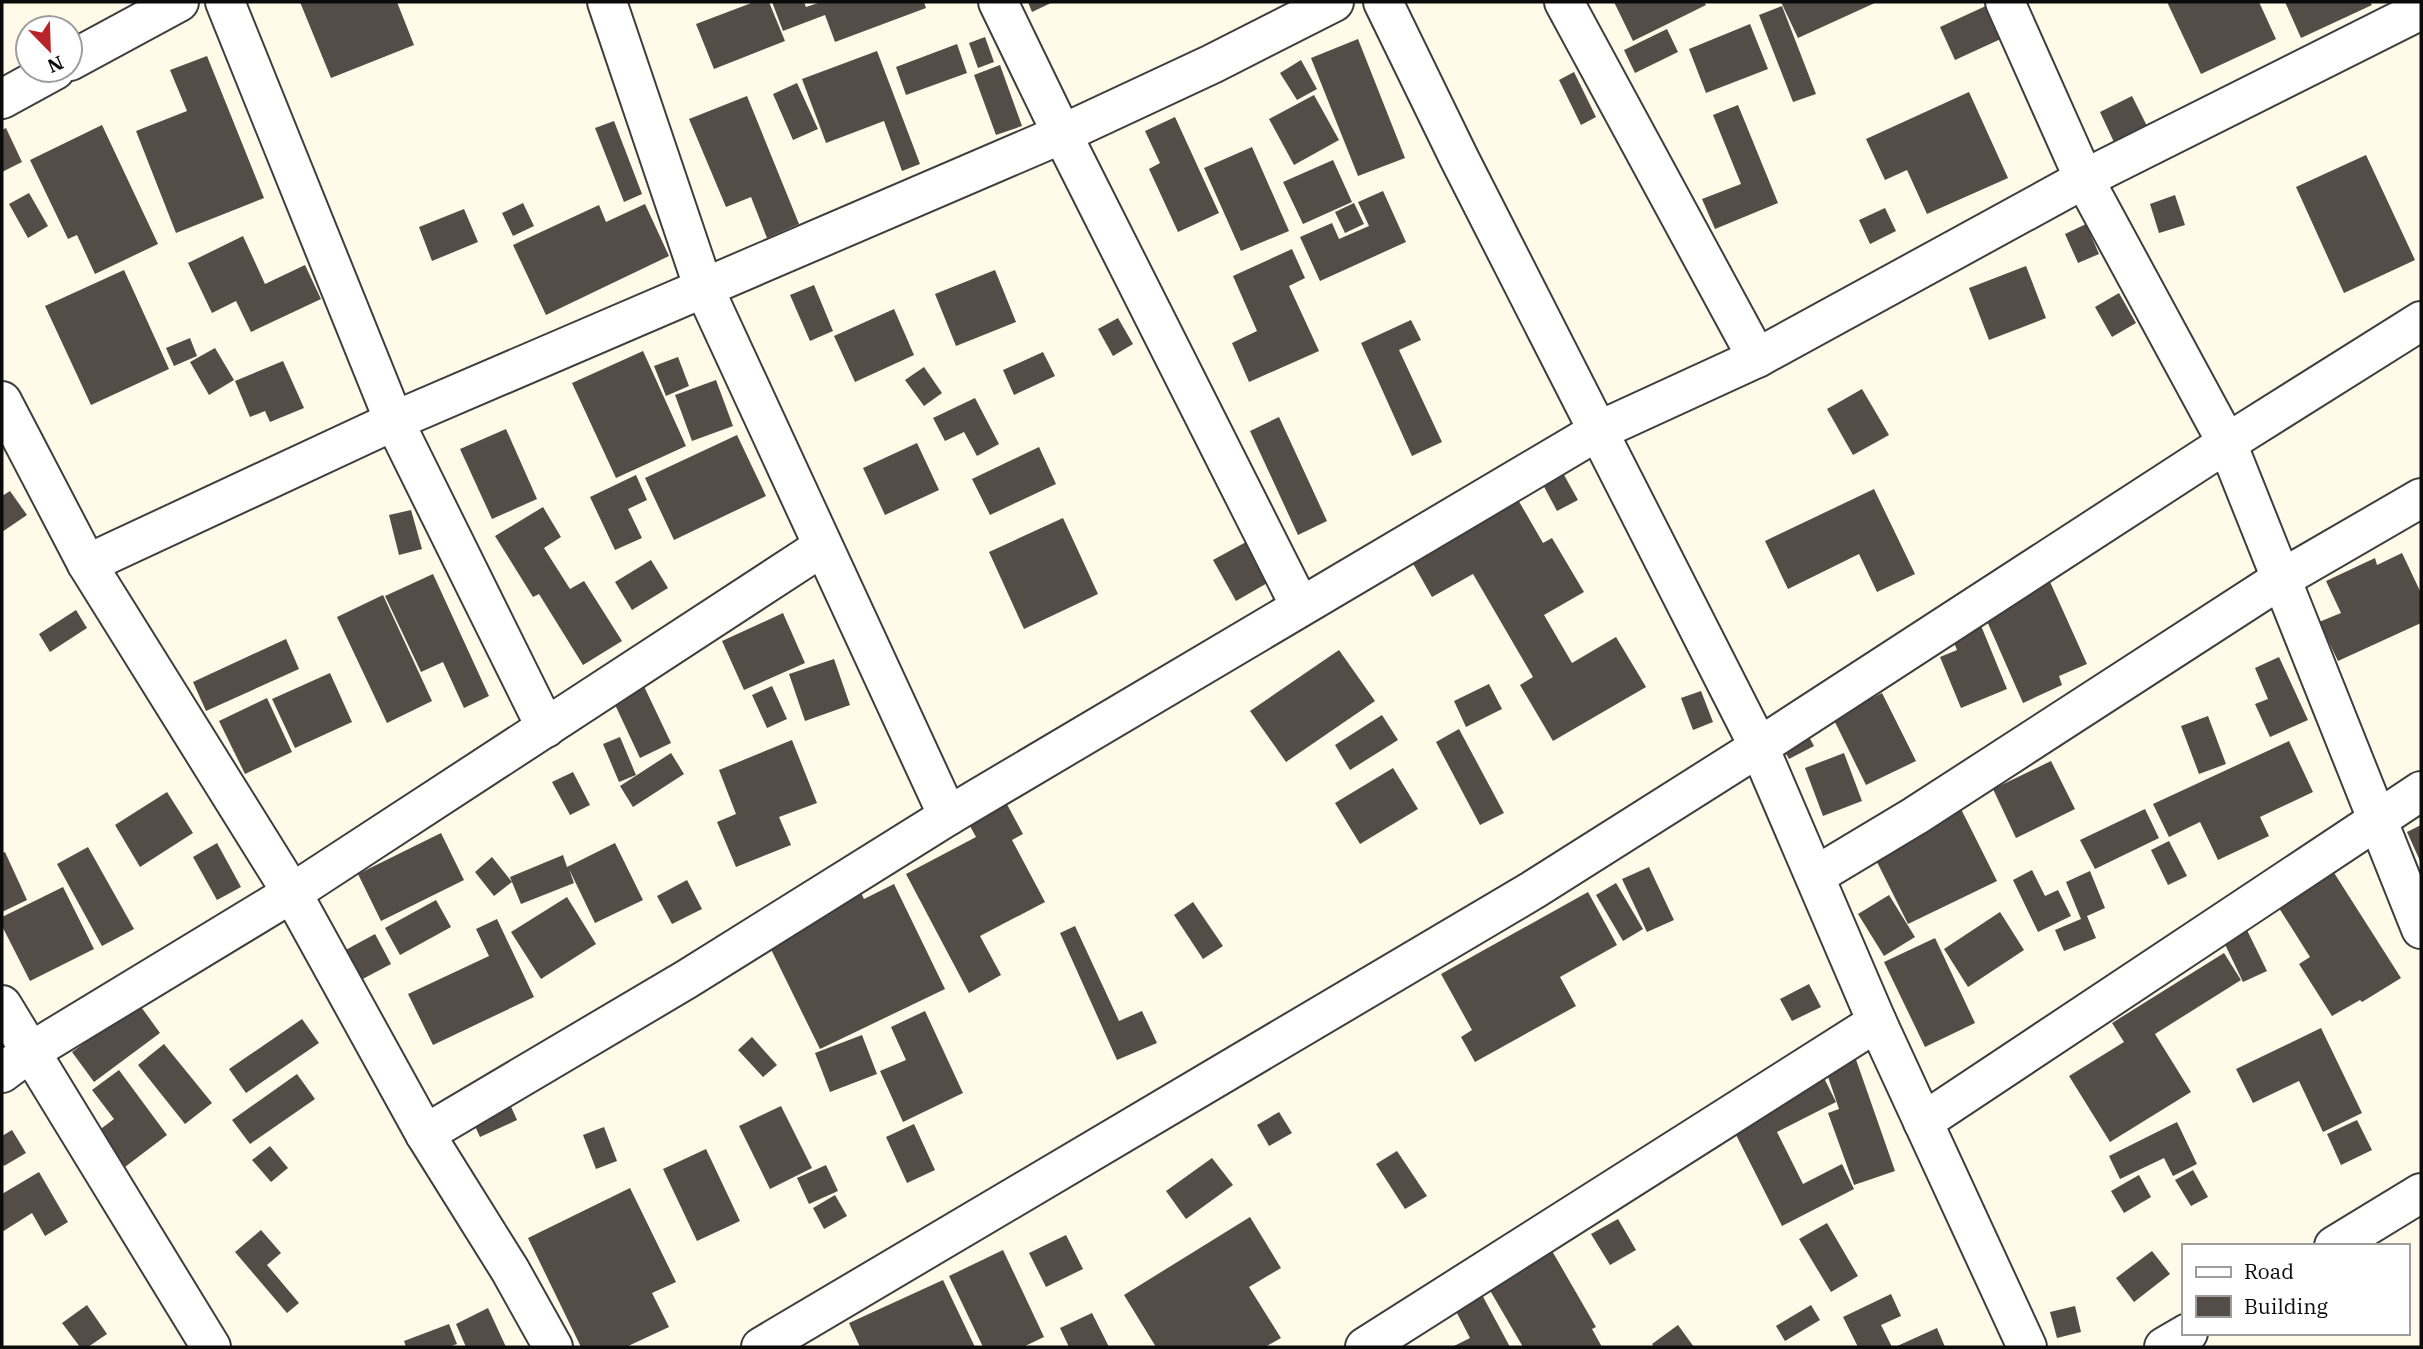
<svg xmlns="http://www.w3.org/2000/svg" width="2423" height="1349" viewBox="0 0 2423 1349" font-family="'IBM Plex Serif',serif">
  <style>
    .building { fill: #534c47 }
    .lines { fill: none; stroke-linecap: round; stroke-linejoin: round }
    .minor-casing { stroke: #3e3e3e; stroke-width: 42 }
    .minor { stroke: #fff; stroke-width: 38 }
  </style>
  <rect width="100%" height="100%" fill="#fffbe8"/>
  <!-- building -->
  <g class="building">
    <polygon points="300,2 397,2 414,45 331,78"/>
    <polygon points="754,2 769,2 785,41 714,69 696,24"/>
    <polygon points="772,2 804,2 806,7 821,2 924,2 926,8 835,42 825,15 783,31"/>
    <polygon points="1028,2 1053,2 1032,12"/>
    <polygon points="1614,2 1704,2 1706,5 1633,41"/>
    <polygon points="1781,2 1877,2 1798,38"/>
    <polygon points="2167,2 2259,2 2276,39 2201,74"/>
    <polygon points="2285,2 2370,2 2372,5 2301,38"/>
    <polygon points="1988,5 2003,38 1955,60 1940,27"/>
    <polygon points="1782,6 1816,94 1793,102 1759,15"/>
    <polygon points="1750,24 1768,69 1706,93 1689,49"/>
    <polygon points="1667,29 1678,52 1635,73 1624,50"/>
    <polygon points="985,37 994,62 978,68 969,43"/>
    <polygon points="1358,39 1405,158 1358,176 1311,58"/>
    <polygon points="957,44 967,73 906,95 896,67"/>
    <polygon points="877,51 920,164 902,171 884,121 826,143 802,79"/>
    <polygon points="207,56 264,198 176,233 136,131 187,111 170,70"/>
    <polygon points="1301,60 1317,89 1297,100 1280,73"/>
    <polygon points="1000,65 1022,126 996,135 974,75"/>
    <polygon points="1574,72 1596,117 1581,125 1559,80"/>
    <polygon points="797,83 818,129 793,140 773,94"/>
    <polygon points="1969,92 2008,178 1927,214 1907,170 1885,180 1866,139"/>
    <polygon points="1314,95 1339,140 1294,165 1269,119"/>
    <polygon points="747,96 799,224 767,238 751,197 726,207 689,119"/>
    <polygon points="2132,96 2152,136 2119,153 2100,112"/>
    <polygon points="1738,105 1778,203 1715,229 1702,199 1741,184 1713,115"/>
    <polygon points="1175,117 1219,213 1178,232 1149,169 1160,163 1145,131"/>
    <polygon points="614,121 642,194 624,202 595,128"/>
    <polygon points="102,125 158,244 95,274 77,235 68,239 30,160"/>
    <polygon points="6,128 22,162 2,172 2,130"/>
    <polygon points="1252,147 1289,231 1241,251 1204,168"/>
    <polygon points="2366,155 2415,260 2344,293 2296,187"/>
    <polygon points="1333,160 1352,202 1303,224 1283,182"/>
    <polygon points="1383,191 1406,242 1320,281 1300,237 1332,223 1339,239 1369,226 1358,202"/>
    <polygon points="29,193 48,226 28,238 9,204"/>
    <polygon points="2175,195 2185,225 2159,233 2150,204"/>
    <polygon points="523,203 534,226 513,236 502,213"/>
    <polygon points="1354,203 1364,224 1345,233 1335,212"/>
    <polygon points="645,204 669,256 546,315 513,245 599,205 606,222"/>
    <polygon points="1885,208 1896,231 1870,244 1859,220"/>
    <polygon points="464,209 478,242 432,261 419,227"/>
    <polygon points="2086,224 2099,254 2078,263 2065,234"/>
    <polygon points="243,236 265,284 305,265 321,299 251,332 236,301 212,313 188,263"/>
    <polygon points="1292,249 1305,278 1289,286 1319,351 1249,382 1232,343 1257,331 1233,276"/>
    <polygon points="2026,266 2046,318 1989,340 1969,288"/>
    <polygon points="124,270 169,369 91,405 45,306"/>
    <polygon points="995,270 1016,322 956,346 935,294"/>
    <polygon points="814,285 833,331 810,341 790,295"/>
    <polygon points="2119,293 2136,323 2112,337 2095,307"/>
    <polygon points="894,309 914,355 855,382 834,336"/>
    <polygon points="1118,318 1133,344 1113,356 1098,329"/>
    <polygon points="1411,320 1421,340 1399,350 1442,442 1412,456 1361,343"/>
    <polygon points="190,338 197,356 174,366 166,348"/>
    <polygon points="215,348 234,380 209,395 190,362"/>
    <polygon points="643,351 686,446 616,478 572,383"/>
    <polygon points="1043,352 1055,376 1014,395 1003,370"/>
    <polygon points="678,357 689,386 666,396 654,366"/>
    <polygon points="283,361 304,408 270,422 265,411 250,417 235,381"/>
    <polygon points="924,367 942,393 924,406 905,380"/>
    <polygon points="716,380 733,426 692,441 675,395"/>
    <polygon points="1862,389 1889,435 1853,455 1827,409"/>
    <polygon points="975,398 999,444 977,456 964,432 945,441 933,418"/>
    <polygon points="1279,417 1327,521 1298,535 1250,431"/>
    <polygon points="506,429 537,499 492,519 460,449"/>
    <polygon points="737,435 766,496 674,540 645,478"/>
    <polygon points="917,443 939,490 885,515 863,468"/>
    <polygon points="1039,447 1056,484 990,515 972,479"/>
    <polygon points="1554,457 1578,500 1557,511 1534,468"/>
    <polygon points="636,475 647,500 628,509 642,538 615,550 590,497"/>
    <polygon points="1874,489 1915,574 1877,592 1859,554 1788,589 1765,541"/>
    <polygon points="10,491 27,515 2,532 2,496"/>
    <polygon points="1517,498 1543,543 1552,538 1584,592 1544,615 1572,663 1616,637 1646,687 1553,741 1520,685 1533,677 1473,574 1432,597 1411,560"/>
    <polygon points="543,507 561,537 544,548 570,589 584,581 622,641 583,665 539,594 533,597 495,536"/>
    <polygon points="411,510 422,549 399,555 389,515"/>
    <polygon points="1063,518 1098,594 1024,629 989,552"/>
    <polygon points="1246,542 1269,582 1236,601 1213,560"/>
    <polygon points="2402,553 2421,593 2421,623 2338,661 2319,622 2341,613 2326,581 2375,558 2377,565"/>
    <polygon points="651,560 668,588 632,610 615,582"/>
    <polygon points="2046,573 2087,664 2059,676 2062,685 2023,703 1979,603"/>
    <polygon points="433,574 489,696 464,708 443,662 421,672 385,596"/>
    <polygon points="383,595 432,701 387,723 337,617"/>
    <polygon points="76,610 87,628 50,652 39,634"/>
    <polygon points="1975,611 2007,689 1961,708 1940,657 1957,650 1946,623"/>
    <polygon points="783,613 805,663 744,690 722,641"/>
    <polygon points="286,639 299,669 206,711 193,682"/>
    <polygon points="1339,650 1375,701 1286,762 1250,711"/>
    <polygon points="2279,657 2308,720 2270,737 2255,704 2268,699 2255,668"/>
    <polygon points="834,659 850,705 805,721 789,674"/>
    <polygon points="330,673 352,722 295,748 272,699"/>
    <polygon points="641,680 671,743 640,758 610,694"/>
    <polygon points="1489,684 1502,709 1466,727 1454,701"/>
    <polygon points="772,686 787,719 767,728 752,695"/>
    <polygon points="1701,691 1713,722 1693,730 1681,698"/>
    <polygon points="1882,693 1916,761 1866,785 1833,718"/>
    <polygon points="267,698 292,752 245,774 219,721"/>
    <polygon points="1382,715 1398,740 1350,770 1335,745"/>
    <polygon points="1797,715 1814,746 1789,759 1772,729"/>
    <polygon points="2208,716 2226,764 2199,774 2181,726"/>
    <polygon points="1459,729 1504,813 1480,825 1436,742"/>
    <polygon points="620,737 636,775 619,782 603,744"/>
    <polygon points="792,740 817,803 779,817 791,845 736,867 717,822 736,814 719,770"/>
    <polygon points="2289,741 2313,792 2260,817 2269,836 2218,860 2200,822 2169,837 2153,804"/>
    <polygon points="671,753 684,774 633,807 620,786"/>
    <polygon points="1844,753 1862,801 1823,816 1805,768"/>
    <polygon points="2051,761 2075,809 2016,838 1993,789"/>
    <polygon points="1393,768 1418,809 1360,844 1335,803"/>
    <polygon points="573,772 590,805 570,815 552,782"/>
    <polygon points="167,792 193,833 140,867 115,825"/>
    <polygon points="1003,797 1023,834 1012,840 1045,902 980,936 1001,975 969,993 906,874 976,837 965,817"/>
    <polygon points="1961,809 1997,881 1908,924 1872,852"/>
    <polygon points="2145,809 2159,838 2095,869 2080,840"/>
    <polygon points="2421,825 2421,863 2407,832"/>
    <polygon points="441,833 464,880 381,921 358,874"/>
    <polygon points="2169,841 2187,876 2168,885 2151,850"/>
    <polygon points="217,843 241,887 217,900 193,857"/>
    <polygon points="615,843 643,900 595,923 569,869 574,883 521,904 512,882 494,896 475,872 492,857 512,882 510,877 563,855 567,867"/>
    <polygon points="88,847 134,929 102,946 57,864"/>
    <polygon points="5,852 27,900 2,912 2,853"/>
    <polygon points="1649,867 1674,920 1647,932 1622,879"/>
    <polygon points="2331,868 2401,978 2362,1002 2360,1000 2332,1016 2299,964 2310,957 2279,908"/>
    <polygon points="2032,870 2045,896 2058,890 2071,916 2038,932 2013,880"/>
    <polygon points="2090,871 2105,908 2087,916 2096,938 2064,951 2055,930 2081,919 2066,882"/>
    <polygon points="687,880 702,909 672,924 657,896"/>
    <polygon points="856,883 864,899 894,884 945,989 820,1049 762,931"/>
    <polygon points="1616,883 1643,929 1623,941 1596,895"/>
    <polygon points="63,887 94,949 30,981 2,926 2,917"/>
    <polygon points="1588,892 1617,945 1560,977 1576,1006 1475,1062 1461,1037 1472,1030 1441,974"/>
    <polygon points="1889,895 1915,937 1884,956 1858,914"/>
    <polygon points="567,897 596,944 541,979 511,932"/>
    <polygon points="436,900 451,927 400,955 385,928"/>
    <polygon points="1193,902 1223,946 1203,959 1174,915"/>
    <polygon points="2000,912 2024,950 1968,987 1944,949"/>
    <polygon points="497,919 534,997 433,1045 408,994 489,956 476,929"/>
    <polygon points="2244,924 2267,971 2243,982 2221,936"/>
    <polygon points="1075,926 1119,1021 1142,1011 1157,1043 1117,1060 1060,933"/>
    <polygon points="375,934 391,964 357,982 342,952"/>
    <polygon points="1935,938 1975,1023 1925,1047 1884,962"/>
    <polygon points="2224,953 2241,980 2155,1034 2191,1092 2110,1142 2069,1076 2124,1042 2112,1023"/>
    <polygon points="1809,984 1821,1007 1792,1021 1780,999"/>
    <polygon points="139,1004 160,1033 94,1082 72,1052"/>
    <polygon points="925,1011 963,1093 903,1122 880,1071 906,1060 891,1027"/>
    <polygon points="302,1019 319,1043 246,1093 229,1069"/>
    <polygon points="2321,1028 2362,1113 2323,1132 2299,1081 2253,1103 2236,1069"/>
    <polygon points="862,1035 877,1074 830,1092 815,1053"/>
    <polygon points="752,1037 777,1065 763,1077 738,1050"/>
    <polygon points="164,1044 212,1103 185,1124 138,1065"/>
    <polygon points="1853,1051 1895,1171 1854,1185 1828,1113 1839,1109 1823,1062"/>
    <polygon points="119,1070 167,1135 121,1170 94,1134 114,1119 92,1090"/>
    <polygon points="1820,1070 1836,1102 1777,1132 1803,1184 1842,1164 1854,1189 1782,1226 1727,1117"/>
    <polygon points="297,1074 315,1099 250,1144 232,1120"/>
    <polygon points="504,1091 517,1120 480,1137 467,1109"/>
    <polygon points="781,1106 812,1168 770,1189 739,1126"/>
    <polygon points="1279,1112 1292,1133 1269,1146 1257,1125"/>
    <polygon points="2357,1120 2372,1150 2341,1165 2327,1134"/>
    <polygon points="2177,1122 2197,1164 2173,1176 2164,1158 2120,1179 2109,1156"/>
    <polygon points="914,1124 935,1170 907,1183 886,1137"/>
    <polygon points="604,1127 617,1161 596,1169 583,1135"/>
    <polygon points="12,1130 26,1153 4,1166 2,1162 2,1136"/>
    <polygon points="270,1146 288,1168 271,1182 252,1160"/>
    <polygon points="706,1149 740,1221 697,1241 663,1169"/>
    <polygon points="1397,1151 1427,1196 1405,1209 1376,1164"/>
    <polygon points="1212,1158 1233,1185 1186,1219 1166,1191"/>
    <polygon points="826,1165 838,1191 809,1204 797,1178"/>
    <polygon points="2193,1170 2208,1197 2191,1206 2175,1180"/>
    <polygon points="39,1172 68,1222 45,1236 32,1213 2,1232 2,1194"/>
    <polygon points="2139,1175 2151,1197 2124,1213 2111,1191"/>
    <polygon points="630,1188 676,1282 652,1293 669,1327 626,1347 581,1347 528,1238"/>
    <polygon points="835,1195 847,1216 824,1229 813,1208"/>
    <polygon points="1250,1217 1281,1268 1249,1287 1281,1338 1265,1347 1156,1347 1124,1295"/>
    <polygon points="1618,1219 1636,1250 1610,1265 1591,1234"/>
    <polygon points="1827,1223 1858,1276 1831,1292 1799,1239"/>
    <polygon points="261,1230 281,1253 267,1265 299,1303 287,1313 235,1252"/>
    <polygon points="1066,1235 1083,1269 1046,1287 1029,1253"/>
    <polygon points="1544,1237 1596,1327 1592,1329 1602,1347 1523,1347 1481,1275"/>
    <polygon points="1003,1250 1044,1337 1023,1347 983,1347 949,1276"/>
    <polygon points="2152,1251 2170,1274 2134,1302 2116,1278"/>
    <polygon points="1473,1278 1510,1347 1452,1347 1470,1338 1446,1292"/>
    <polygon points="943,1280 975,1347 860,1347 849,1323"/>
    <polygon points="1891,1294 1901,1316 1881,1325 1892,1347 1858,1347 1843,1317"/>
    <polygon points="87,1305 107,1334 88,1347 80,1347 62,1323"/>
    <polygon points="1811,1305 1820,1320 1785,1341 1776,1326"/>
    <polygon points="2075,1306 2081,1332 2057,1338 2050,1312"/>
    <polygon points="488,1308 506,1347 466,1347 456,1324"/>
    <polygon points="1092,1313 1109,1347 1069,1347 1060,1328"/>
    <polygon points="449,1324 457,1344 449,1347 406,1347 404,1341"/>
    <polygon points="1678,1325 1694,1347 1654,1347 1652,1344"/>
    <polygon points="1937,1328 1945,1347 1895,1347"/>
  </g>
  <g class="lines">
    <!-- minor casing -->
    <g class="minor-casing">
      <g id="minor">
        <polyline points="225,2 394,421 546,728"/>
        <polyline points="607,2 703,286 948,816"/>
        <polyline points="998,2 1062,134 1300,606"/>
        <polyline points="1383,2 1459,158 1759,747 1877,1022 2027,1347"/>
        <polyline points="1564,2 1757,358"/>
        <polyline points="2005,2 2084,179 2227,443 2421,929"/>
        <polyline points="70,61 179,2"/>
        <polyline points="2,99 55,70"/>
        <polyline points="2,401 87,564 292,893 425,1134 510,1270 553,1347"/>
        <polyline points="87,564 394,421 1062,134 1212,64 1334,2"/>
        <polyline points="1815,876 1915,816 2281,579 2421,498"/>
        <polyline points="2,1005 211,1347"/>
        <polyline points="2,1073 30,1052 292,893 822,547"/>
        <polyline points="1923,1122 2421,791"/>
        <polyline points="425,1134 687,979 948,816 1598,431 1757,358 2084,179 2421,10"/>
        <polyline points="2334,1246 2421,1193"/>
        <polyline points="761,1347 1533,890 1759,747 2227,443 2421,321"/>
        <polyline points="1365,1347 1877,1022"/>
        <polyline points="2164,1347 2188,1333"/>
      </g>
    </g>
    <!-- minor -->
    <use href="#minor" class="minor"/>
  </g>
  <!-- border -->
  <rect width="2423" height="1349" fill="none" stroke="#0b0b0b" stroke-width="7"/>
  <!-- legend -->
  <rect x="2182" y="1244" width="228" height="91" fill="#ffffff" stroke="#9d9d9d" stroke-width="2"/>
  <rect x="2196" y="1267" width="35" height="10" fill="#ffffff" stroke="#9d9d9d" stroke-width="2"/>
  <text x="2244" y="1279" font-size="21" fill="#0b0b0b">Road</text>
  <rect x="2196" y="1296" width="35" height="21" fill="#534c47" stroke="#9d9d9d" stroke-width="2"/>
  <text x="2244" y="1314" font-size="21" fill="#0b0b0b">Building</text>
  <!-- north arrow -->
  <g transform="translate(49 49) rotate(157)"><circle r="33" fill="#ffffff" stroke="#9d9d9d" stroke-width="2"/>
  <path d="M0-5L12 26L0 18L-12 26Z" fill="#b9242b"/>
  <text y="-10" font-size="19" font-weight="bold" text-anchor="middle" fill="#0b0b0b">N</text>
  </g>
</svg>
